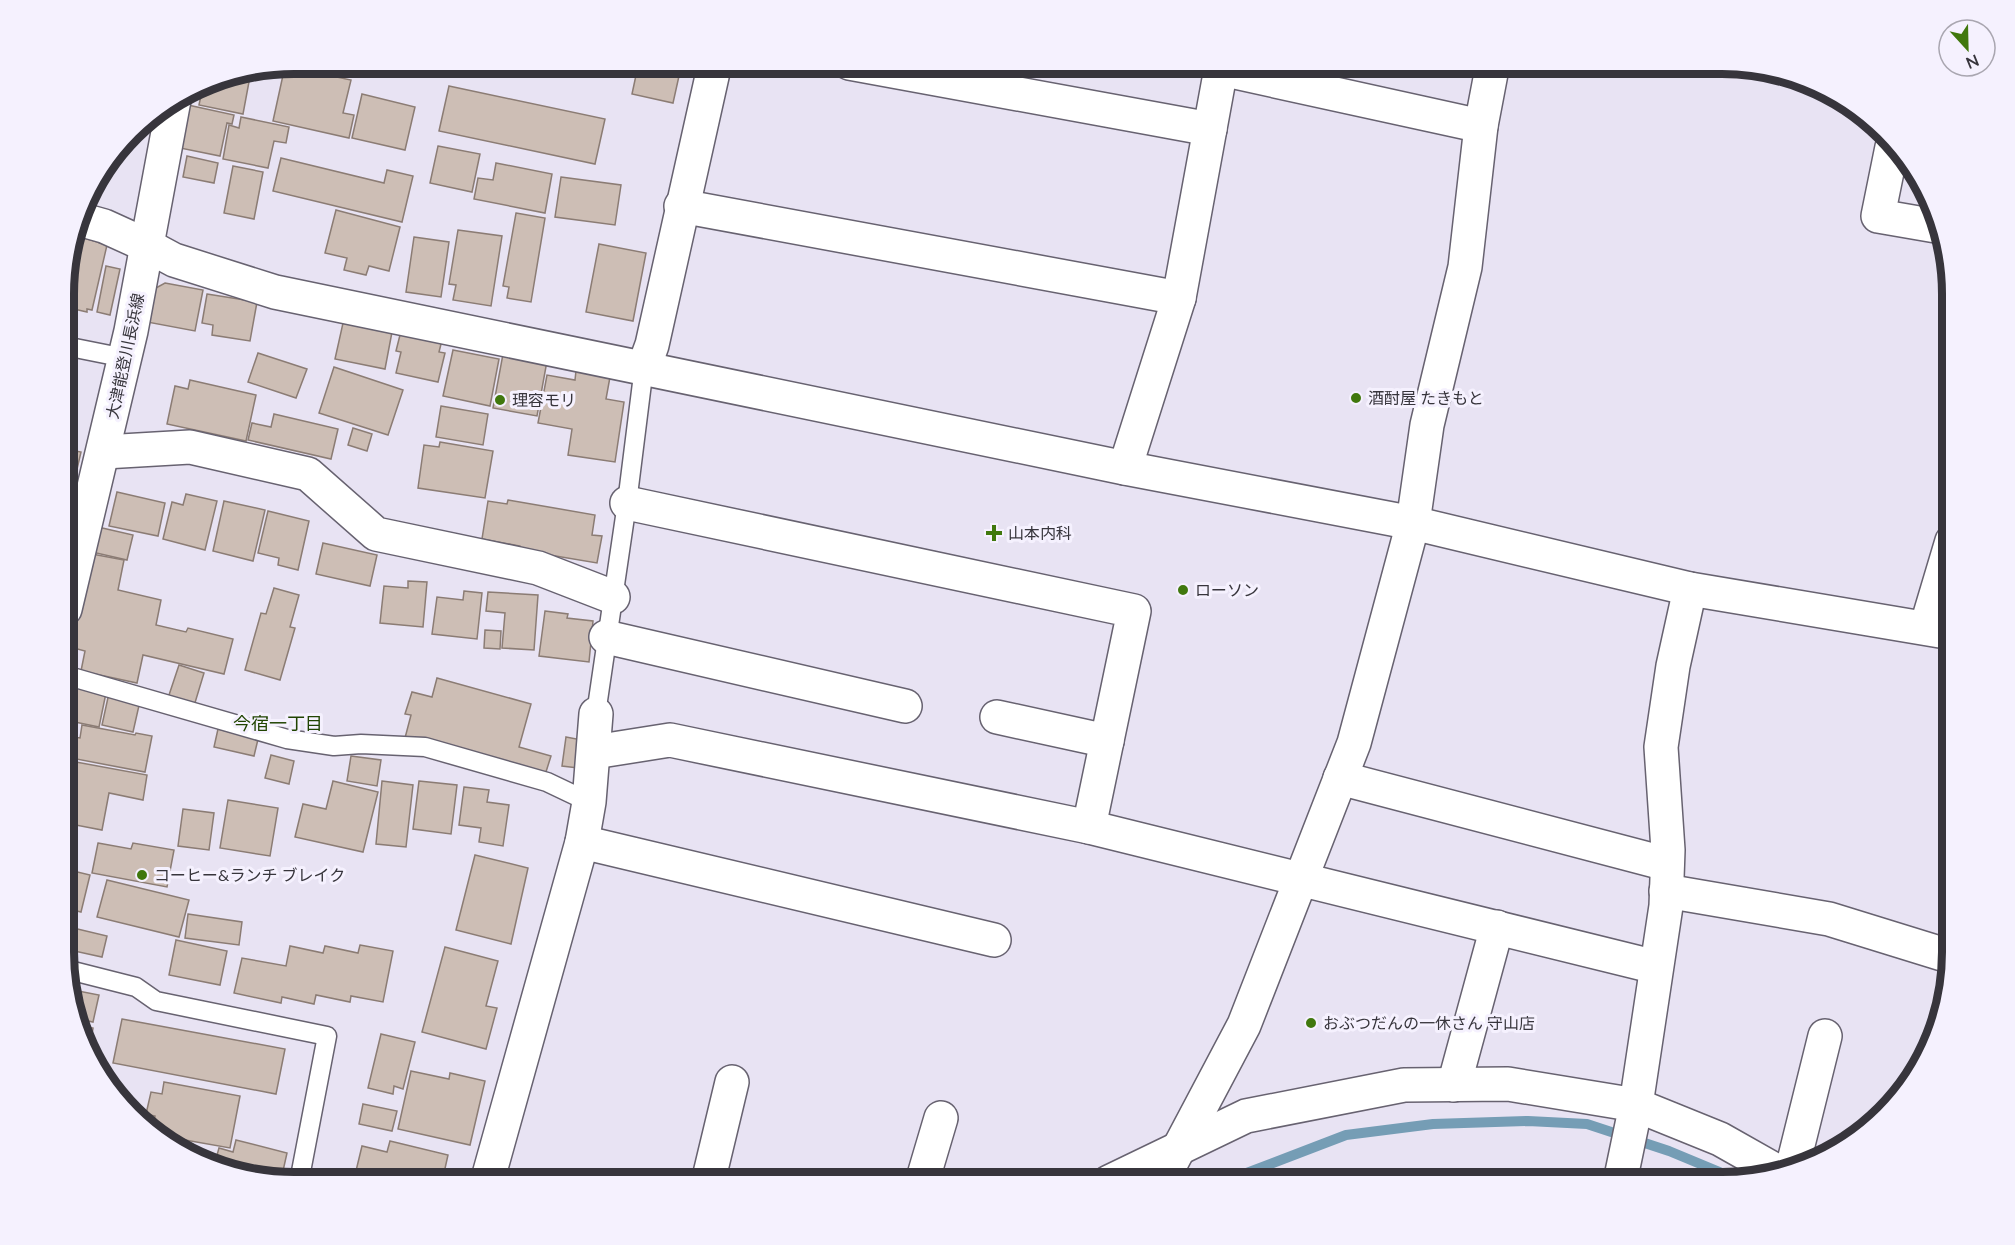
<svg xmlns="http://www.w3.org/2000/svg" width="2015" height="1245" viewBox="0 0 2015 1245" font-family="Lato,'Noto Sans JP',sans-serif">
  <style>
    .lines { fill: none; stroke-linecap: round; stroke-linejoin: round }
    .stream { stroke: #759db5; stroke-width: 10 }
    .building { fill: #cdbeb5; stroke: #8b7c74; stroke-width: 1.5 }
    .lane-casing { stroke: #676270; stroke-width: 21 }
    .street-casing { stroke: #676270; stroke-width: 36 }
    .secondary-casing { stroke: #676270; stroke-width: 36 }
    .primary-casing { stroke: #676270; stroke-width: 36 }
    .lane { stroke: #fff; stroke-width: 18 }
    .street { stroke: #fff; stroke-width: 33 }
    .secondary { stroke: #fff; stroke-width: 33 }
    .primary { stroke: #fff; stroke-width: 33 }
    .poi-dot { fill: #40780d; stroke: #f5f1fe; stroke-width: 2 }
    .labels { text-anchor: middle; stroke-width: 6; stroke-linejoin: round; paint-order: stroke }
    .street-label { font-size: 16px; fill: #37353c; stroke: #f5f1fe }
    .poi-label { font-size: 16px; fill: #37353c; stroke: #f5f1fe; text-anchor: start }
    .neighbourhood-label { font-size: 18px; fill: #204401; stroke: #f5f1fe }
    .rim { fill: none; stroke: #37353c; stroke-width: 8 }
  </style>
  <rect width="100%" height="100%" fill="#e8e3f3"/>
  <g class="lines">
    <!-- stream -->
    <polyline class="stream" points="1223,1182 1346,1135 1433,1124 1528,1121 1587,1124 1669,1151 1722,1173 1736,1182"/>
  </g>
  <!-- building -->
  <g class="building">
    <polygon points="537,63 577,63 573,77 535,68"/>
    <polygon points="285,66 351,80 343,113 354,115 349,138 273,121"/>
    <polygon points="638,66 679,76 673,103 632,94"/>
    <polygon points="251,71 243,114 199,105 204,81"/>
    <polygon points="449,86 605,119 595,164 439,131"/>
    <polygon points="362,94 415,107 405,150 352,138"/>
    <polygon points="188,105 234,115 232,124 227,123 220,156 180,148"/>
    <polygon points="241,117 289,127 286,143 274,141 268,168 223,159 229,125 239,128"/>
    <polygon points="438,146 480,154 472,192 430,183"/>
    <polygon points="187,156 218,163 214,183 183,177"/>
    <polygon points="281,158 384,183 387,170 413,176 402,222 273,191"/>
    <polygon points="496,163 552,174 545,213 474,199 478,178 493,180"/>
    <polygon points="233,166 263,172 254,219 224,213"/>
    <polygon points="561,177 621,185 615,225 555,217"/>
    <polygon points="336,210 400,227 389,271 369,266 366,275 344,270 347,258 325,253"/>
    <polygon points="516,213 545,218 531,302 507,298 509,287 503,286"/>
    <polygon points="458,230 502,236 491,306 453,300 456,285 449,284"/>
    <polygon points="74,235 107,245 92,310 87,309 87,312 65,307 65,263"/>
    <polygon points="414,237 449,242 441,297 406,292"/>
    <polygon points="599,244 646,253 633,321 586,312"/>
    <polygon points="106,266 120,269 110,315 97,312"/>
    <polygon points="165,283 203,290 195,331 147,322 154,289"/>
    <polygon points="207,294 257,302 250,341 212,335 213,325 202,323"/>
    <polygon points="343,323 392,332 385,369 335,359"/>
    <polygon points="401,331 442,340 439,352 445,353 438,382 396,373 401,352 396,351"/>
    <polygon points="453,350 499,359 490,406 443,396"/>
    <polygon points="258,353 307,369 296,398 248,382"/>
    <polygon points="503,354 547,361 537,416 493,408"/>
    <polygon points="334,367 403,390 388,435 319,413"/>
    <polygon points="576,371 610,377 606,399 624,402 615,462 568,455 572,429 538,423 547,375 575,380"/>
    <polygon points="190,380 256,395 246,441 167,424 175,386 188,389"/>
    <polygon points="441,406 488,414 483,445 436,437"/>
    <polygon points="274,414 338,429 331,459 248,440 252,423 271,427"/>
    <polygon points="353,428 372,434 367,451 348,445"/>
    <polygon points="440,442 493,451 485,498 418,488 424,445 439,447"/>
    <polygon points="65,449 81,452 70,499 65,498"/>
    <polygon points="117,492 165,503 158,536 109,526"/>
    <polygon points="186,494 217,501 205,550 163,539 172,502 183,505"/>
    <polygon points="65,498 77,501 72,527 65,525"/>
    <polygon points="508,500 595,515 592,535 602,536 597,563 520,550 520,546 482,539 488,501 507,504"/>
    <polygon points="224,501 265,510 253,561 213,551"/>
    <polygon points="268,511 309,521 298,570 278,565 279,558 258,553"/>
    <polygon points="98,527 133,535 127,560 92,552"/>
    <polygon points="323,543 377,555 370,586 316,574"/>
    <polygon points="92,554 124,560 118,590 161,600 156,625 186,632 188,628 233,639 224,674 143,655 137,683 81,671 85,651 70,647"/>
    <polygon points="408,581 427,582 423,627 380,623 384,586 408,588"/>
    <polygon points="274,588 299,595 290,627 295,628 280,680 245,670 261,613 266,614"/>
    <polygon points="464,591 482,593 477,639 432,634 437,597 463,600"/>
    <polygon points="488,592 538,595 534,650 502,648 505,613 486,611"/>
    <polygon points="545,611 568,614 567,618 593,621 589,662 539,656"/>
    <polygon points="485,630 501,631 500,649 484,648"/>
    <polygon points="179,665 204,673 194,706 168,698"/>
    <polygon points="437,678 531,704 519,747 551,756 545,775 405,738 411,715 405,714 412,692 432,697"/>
    <polygon points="65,685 106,693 99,727 65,720"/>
    <polygon points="109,693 140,701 133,732 102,725"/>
    <polygon points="82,725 135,735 136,733 152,736 145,772 71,758 74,737 80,738"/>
    <polygon points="218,729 234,733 235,730 259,735 254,756 214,747"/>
    <polygon points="566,737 582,740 578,768 562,766"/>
    <polygon points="271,755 294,761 289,784 265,778"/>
    <polygon points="351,756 381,760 377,786 347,781"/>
    <polygon points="65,760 147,775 143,800 109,793 102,830 65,823"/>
    <polygon points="333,781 378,792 363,852 295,837 303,804 326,809"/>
    <polygon points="382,781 413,785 406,847 376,844"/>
    <polygon points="419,781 457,785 451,834 413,829"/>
    <polygon points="464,787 489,790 487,802 509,805 503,846 479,842 481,828 459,825"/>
    <polygon points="228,800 278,808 270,856 220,848"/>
    <polygon points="183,809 214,813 209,850 178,846"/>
    <polygon points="98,843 131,849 133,843 174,850 167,887 92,873"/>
    <polygon points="475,855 528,868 511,944 456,930"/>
    <polygon points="65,869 90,875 81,912 65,908"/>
    <polygon points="107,880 189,900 179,937 97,917"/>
    <polygon points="188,914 242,922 239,945 185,938"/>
    <polygon points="65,926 107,936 102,957 65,949"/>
    <polygon points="176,940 227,951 220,985 169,975"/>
    <polygon points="360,945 393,951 383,1002 351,996 350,1002 316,995 314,1004 282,997 281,1003 234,993 242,958 286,966 290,946 323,953 325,946 358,953"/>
    <polygon points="445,947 498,961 486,1006 497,1008 486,1049 422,1032"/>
    <polygon points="68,989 99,995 93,1022 79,1019"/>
    <polygon points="122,1019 285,1049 276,1094 113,1063"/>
    <polygon points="82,1026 93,1028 90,1048"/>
    <polygon points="381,1034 415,1042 403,1089 394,1086 393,1094 368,1088"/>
    <polygon points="411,1071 449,1079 450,1073 485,1081 470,1145 398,1129"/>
    <polygon points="164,1082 240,1096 230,1148 157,1135 152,1130 155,1116 146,1114 151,1092 162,1094"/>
    <polygon points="363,1104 397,1111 392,1131 359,1124"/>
    <polygon points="236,1140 287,1153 281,1180 257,1177 214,1166 219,1148 233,1152"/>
    <polygon points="390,1141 448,1155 442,1182 383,1182 355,1175 362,1146 387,1152"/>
  </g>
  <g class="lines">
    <!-- lane casing -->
    <g class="lane-casing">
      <g id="lane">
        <polyline points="65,346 125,358"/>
        <polyline points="65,675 287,739 334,746 361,744 425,747 547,782 589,802"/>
        <polyline points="596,714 627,503 644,367"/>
        <polyline points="65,969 136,987 156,1001 327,1036 299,1182"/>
      </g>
    </g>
    <!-- street casing -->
    <g class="street-casing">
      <g id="street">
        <polyline points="849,63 1210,129"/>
        <polyline points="1221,69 1481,126"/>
        <polyline points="1892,147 1878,216 1936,226"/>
        <polyline points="681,206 1179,298"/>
        <polyline points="148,246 174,260 275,292 1125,468 1413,523"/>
        <polyline points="644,367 652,345 715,63"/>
        <polyline points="104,452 190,447 308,474 376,534 538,568 613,597"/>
        <polyline points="1125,468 1179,298 1222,63"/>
        <polyline points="627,503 1134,611 1089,827"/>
        <polyline points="1926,628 1952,541"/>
        <polyline points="606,637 905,706"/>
        <polyline points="997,717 1107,741"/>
        <polyline points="594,752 670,740 1089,827 1656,967"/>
        <polyline points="1340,778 1667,864"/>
        <polyline points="582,842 994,940"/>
        <polyline points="1666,891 1829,919 1952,957"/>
        <polyline points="1454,1085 1497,927"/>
        <polyline points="1793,1165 1825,1036"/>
        <polyline points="487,1182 582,842 589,802 596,714"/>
        <polyline points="708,1182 732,1082"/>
        <polyline points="922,1182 941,1118"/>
        <polyline points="1109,1182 1246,1116 1404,1085 1508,1084 1636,1105 1720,1139 1775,1170"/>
        <polyline points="1620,1182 1636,1105 1666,906 1668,850 1661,747 1673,666 1690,589"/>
      </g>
    </g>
    <!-- secondary casing -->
    <g class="secondary-casing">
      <g id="secondary">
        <polyline points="79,219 104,226 148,246"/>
        <polyline points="1413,523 1690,589 1952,633"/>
        <polyline points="1161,1182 1244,1025 1354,743 1413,523 1427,425 1465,267 1481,126 1493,63"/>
      </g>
    </g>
    <!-- primary casing -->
    <g class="primary-casing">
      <polyline id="primary" points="65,609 131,331 174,100"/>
    </g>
    <!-- lane -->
    <use href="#lane" class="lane"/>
    <!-- street -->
    <use href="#street" class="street"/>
    <!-- secondary -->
    <use href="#secondary" class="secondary"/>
    <!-- primary -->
    <use href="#primary" class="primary"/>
  </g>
  <!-- markers -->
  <g class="poi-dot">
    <circle cx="1356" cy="398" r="6"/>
    <circle cx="500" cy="400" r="6"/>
    <path d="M991 524h6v6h6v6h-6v6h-6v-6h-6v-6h6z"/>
    <circle cx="1183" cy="590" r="6"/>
    <circle cx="142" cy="875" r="6"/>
    <circle cx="1311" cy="1023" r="6"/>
  </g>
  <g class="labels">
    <!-- street labels -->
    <g class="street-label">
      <text transform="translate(125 356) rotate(-78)" y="6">大津能登川長浜線</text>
    </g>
    <!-- poi labels -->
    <g class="poi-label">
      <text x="1368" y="404">酒酎屋 たきもと</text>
      <text x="512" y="406">理容モリ</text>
      <text x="1008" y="539">山本内科</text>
      <text x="1195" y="596">ローソン</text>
      <text x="154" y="881">コーヒー&amp;ランチ ブレイク</text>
      <text x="1323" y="1029">おぶつだんの一休さん 守山店</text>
    </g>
    <!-- neighbourhood labels -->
    <g class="neighbourhood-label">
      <text x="278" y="730">今宿一丁目</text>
    </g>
  </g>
  <!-- crop -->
  <path d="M0 0H2015V1245H0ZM294 74H1722A220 220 0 0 1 1942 294V952A220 220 0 0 1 1722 1172H294A220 220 0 0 1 74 952V294A220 220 0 0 1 294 74Z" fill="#f5f1fe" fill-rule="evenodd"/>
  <path class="rim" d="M294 74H1722A220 220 0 0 1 1942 294V952A220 220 0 0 1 1722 1172H294A220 220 0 0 1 74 952V294A220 220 0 0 1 294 74Z"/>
  <!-- north arrow -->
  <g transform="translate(1967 48) rotate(158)"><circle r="28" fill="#f5f1fe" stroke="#a9a6b0" stroke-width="1.5"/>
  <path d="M0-4.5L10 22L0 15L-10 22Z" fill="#40780d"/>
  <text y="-9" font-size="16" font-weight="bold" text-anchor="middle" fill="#37353c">N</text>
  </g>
</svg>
